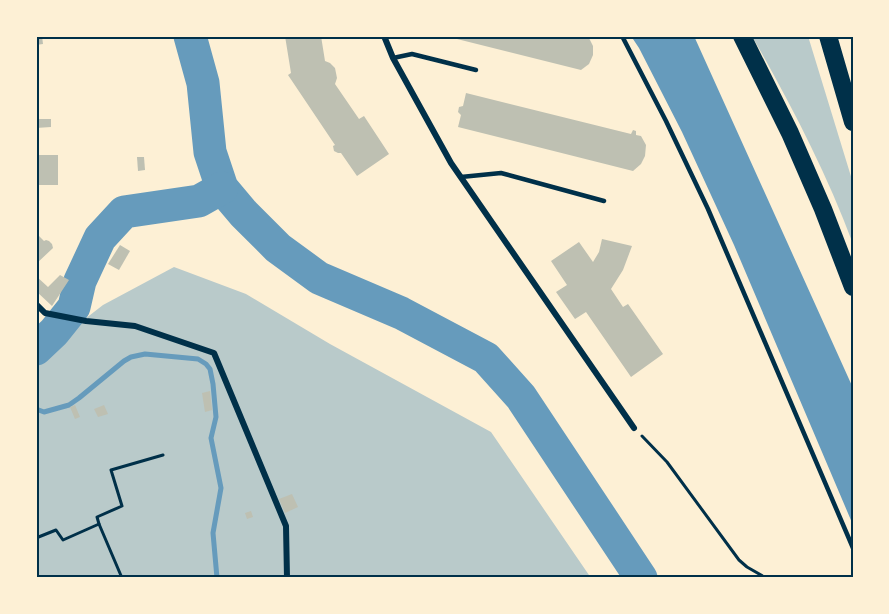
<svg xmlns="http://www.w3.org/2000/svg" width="889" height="614" viewBox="0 0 889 614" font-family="'Roboto Condensed',sans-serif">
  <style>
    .green { fill: #b9caca }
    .water { fill: #669bbc }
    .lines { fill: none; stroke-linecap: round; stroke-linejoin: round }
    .stream { stroke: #669bbc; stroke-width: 5 }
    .river { stroke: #669bbc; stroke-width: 33 }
    .building { fill: #bec0b2 }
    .path { stroke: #003049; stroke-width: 3 }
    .service { stroke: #003049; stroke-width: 4.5 }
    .minor { stroke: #003049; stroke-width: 6 }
    .motorway { stroke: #003049; stroke-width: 18 }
    .neatline { fill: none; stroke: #003049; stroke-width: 2 }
  </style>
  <rect width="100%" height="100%" fill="#fdf0d5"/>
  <!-- green -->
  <g class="green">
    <path d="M752 36H808L853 183V244C826 171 790 103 752 36Z"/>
    <polygon points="174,267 246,294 330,344 491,432 591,578 36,578 36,357 103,305"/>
  </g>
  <!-- water -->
  <polygon class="water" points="631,36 694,36 853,388 853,525 734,245 682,132 639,48"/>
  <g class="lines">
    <!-- stream -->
    <polyline class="stream" points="36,409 44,412 69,405 79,398 124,361 131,357 145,354 198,359 206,364 210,369 213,384 216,417 211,438 221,488 213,533 217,578"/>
    <!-- river -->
    <g class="river">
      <polyline points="190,36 203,83 210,152 222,188 244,214 278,248 319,278 401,313 486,358 521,397 641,578"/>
      <polyline points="36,349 54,332 74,307 80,281 100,238 124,212 199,201 222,188"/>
    </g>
  </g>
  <!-- building -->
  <g class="building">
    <polygon points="36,36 42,36 43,44 36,45"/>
    <polygon points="285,36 321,36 325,61 330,63 335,68 337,78 335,84 359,119 364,116 389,154 357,176 341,153 338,153 334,151 333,146 335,145 288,75 291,73"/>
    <polygon points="445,36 588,36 593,46 593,55 589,64 581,70"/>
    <polygon points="466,93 631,134 633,130 636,131 636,135 641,136 646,145 645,156 641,164 633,171 458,127 461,115 458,112 459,107 463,106"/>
    <polygon points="36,119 51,119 51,127 36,128"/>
    <rect x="36" y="155" width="22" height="30"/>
    <polygon points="137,157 144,157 145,170 138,171"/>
    <polygon points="36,233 44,241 46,240 49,241 52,244 53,248 36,264"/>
    <polygon points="602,239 632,246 623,270 611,289 623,307 628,304 663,354 631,377 586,312 575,319 556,292 567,285 551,261 579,242 593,262 599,252"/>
    <polygon points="120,245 130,251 119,270 108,264"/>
    <polygon points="60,275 69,280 52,306 36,291 36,276 48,287"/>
    <polygon points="210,391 212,410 205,412 202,393"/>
    <polygon points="75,405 80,417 75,419 70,407"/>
    <polygon points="104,405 108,414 98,417 94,409"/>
    <polygon points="292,494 298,507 285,513 279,499"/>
    <polygon points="251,511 253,517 247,519 245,513"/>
  </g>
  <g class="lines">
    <!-- path -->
    <g class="path">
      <polyline points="642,436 667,462 739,560 747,567 766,578"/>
      <polyline points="99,524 97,517 122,506 111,470 163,455"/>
      <polyline points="36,538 56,530 63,540 99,524 122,578"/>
    </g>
    <!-- service -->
    <g class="service">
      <polyline points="622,36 666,121 708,209 853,548"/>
      <polyline points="393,58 412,54 476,70"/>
      <polyline points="461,177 501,173 604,201"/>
    </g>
    <!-- minor -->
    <g class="minor">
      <polyline points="384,36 393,58 451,163 634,428"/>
      <polyline points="36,304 45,313 86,321 135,326 214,353 286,526 287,578"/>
    </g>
    <!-- motorway -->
    <g class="motorway">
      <polyline points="742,36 790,133 823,209 853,287"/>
      <polyline points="828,36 853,122"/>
    </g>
  </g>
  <!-- border -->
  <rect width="889" height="614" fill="none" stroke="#fdf0d5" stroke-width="75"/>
  <rect x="38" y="38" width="814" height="538" class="neatline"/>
</svg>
